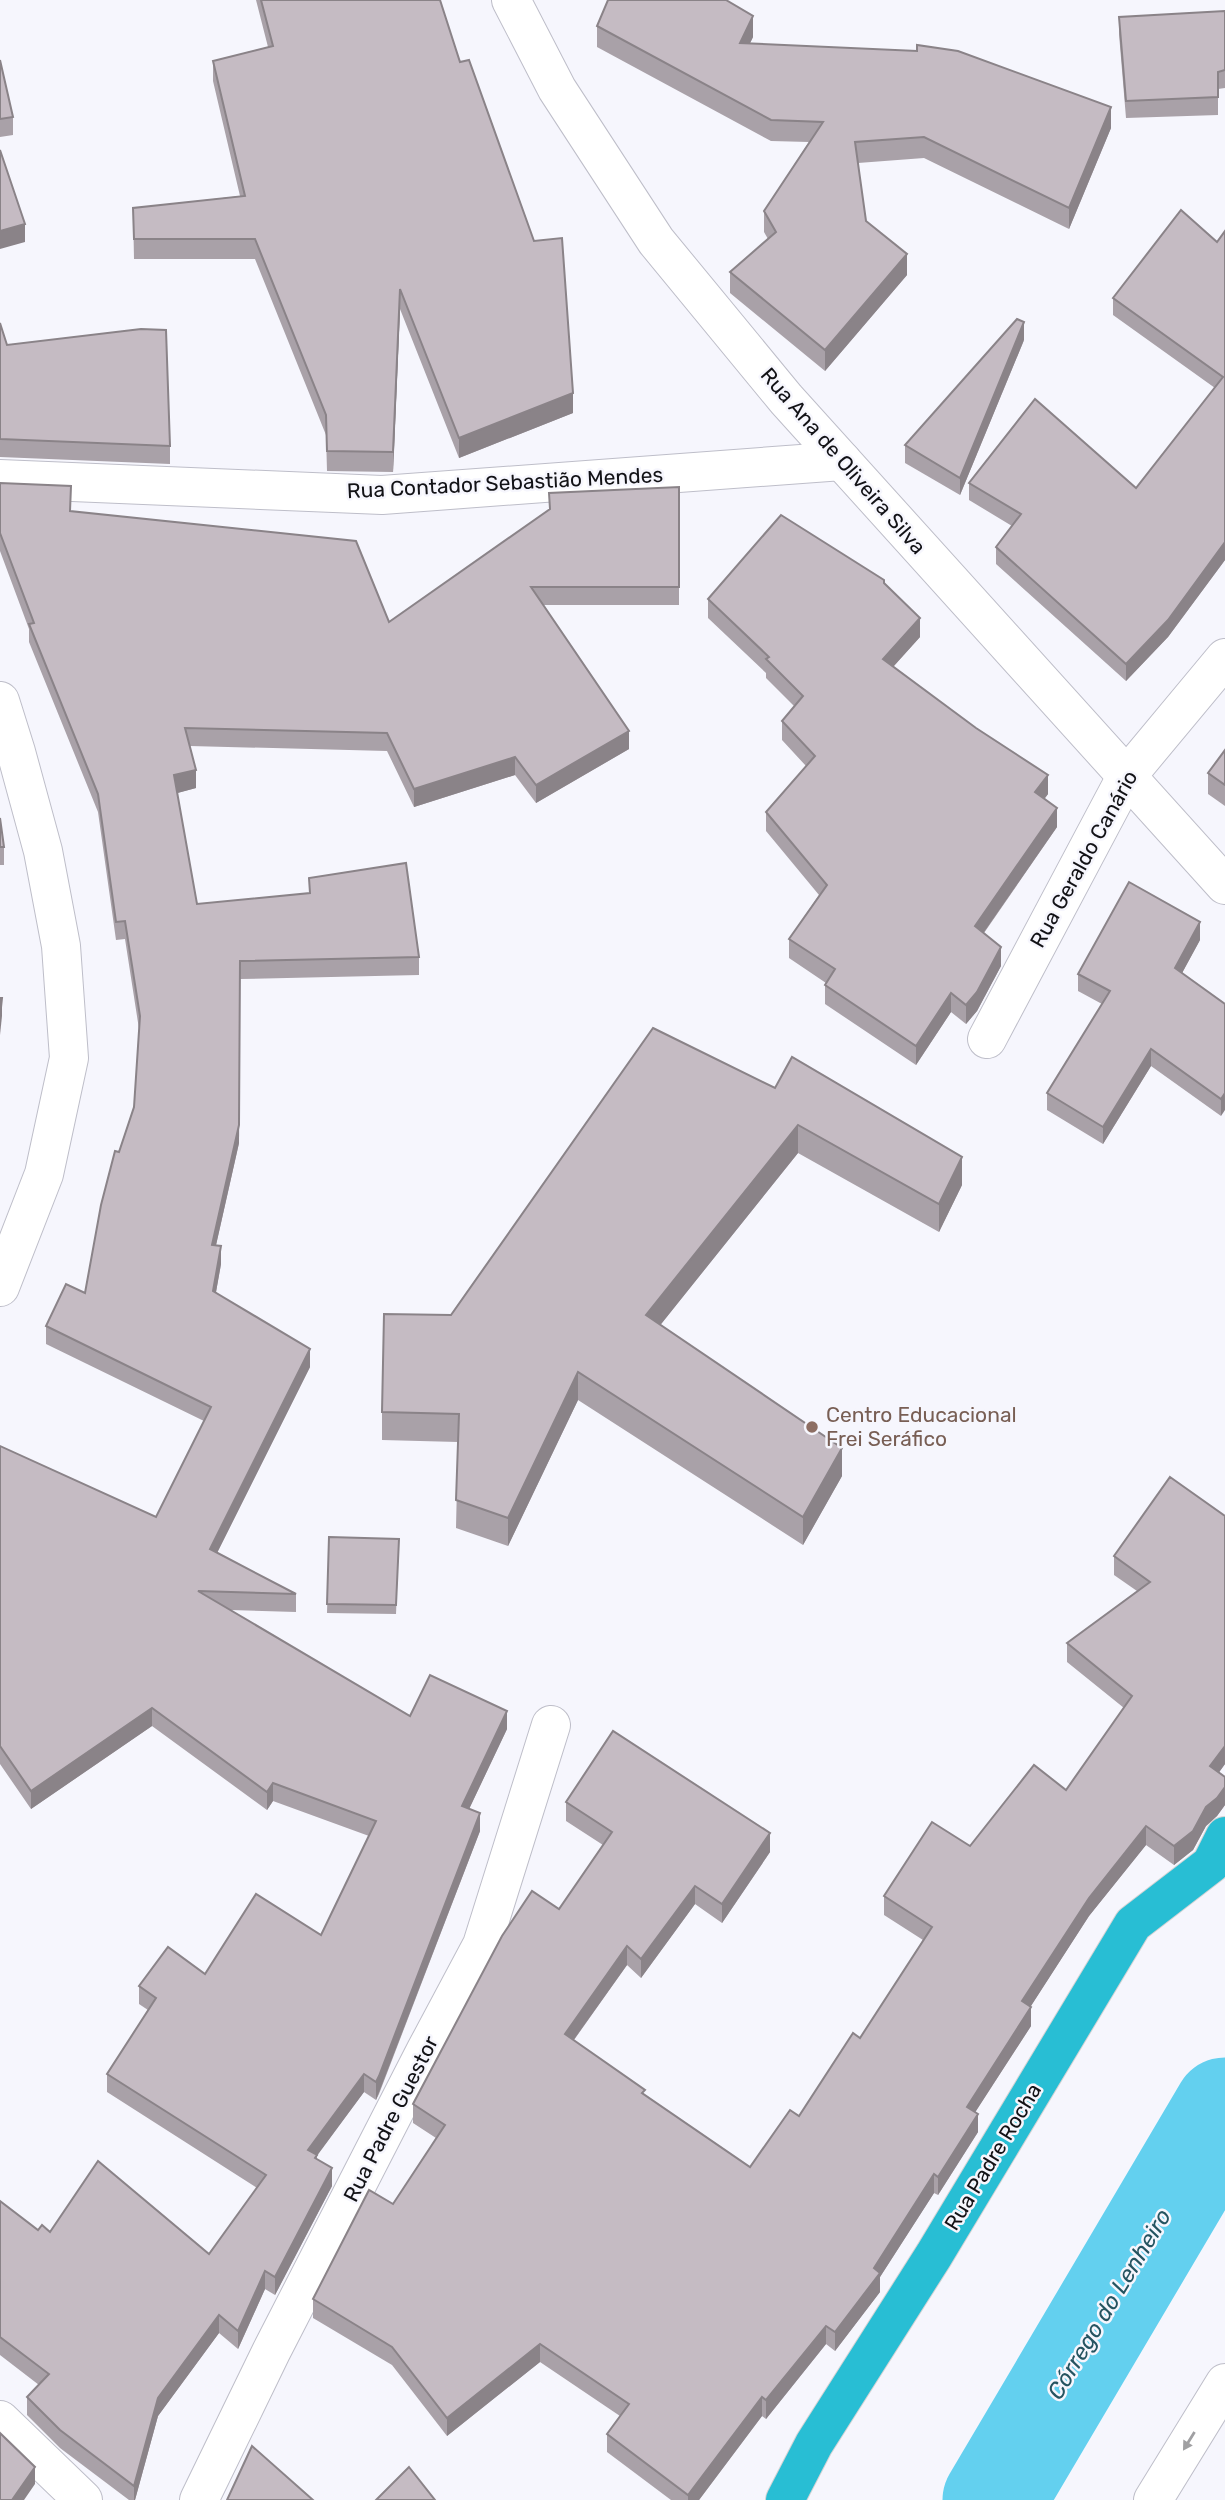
<svg xmlns="http://www.w3.org/2000/svg" width="1225" height="2500" viewBox="0 0 1225 2500" font-family="Rubik,sans-serif">
  <style>
    .lines { fill: none; stroke-linecap: round; stroke-linejoin: round }
    .river { stroke: #63d0ef; stroke-width: 103 }
    .street-casing { stroke: #bebec9; stroke-width: 40 }
    .secondary-casing { stroke: #bebec9; stroke-width: 40 }
    .highway-casing { stroke: #d4d4d5; stroke-width: 40 }
    .street { stroke: #fff; stroke-width: 38 }
    .secondary { stroke: #fff; stroke-width: 38 }
    .highway { stroke: #28bed4; stroke-width: 38 }
    .wall { fill: #a9a1a8 }
    .shaded-wall { fill: #8a8388 }
    .building { fill: #c5bbc3; stroke: #8a8388; stroke-width: 2 }
    .oneway { fill: #a0a0a2 }
    .education-dot { fill: #8d6e63; stroke: #f6f6fd; stroke-width: 2.5 }
    .labels { text-anchor: middle; stroke-width: 5; stroke-linejoin: round; paint-order: stroke }
    .street-label { font-size: 21px; fill: #121216; stroke: #f6f6fd }
    .education-label { font-size: 21px; fill: #785e54; stroke: #f6f6fd; text-anchor: start }
    .water-label { font-size: 23px; font-style: italic; fill: #255461; stroke: #f6f6fd }
  </style>
  <rect width="100%" height="100%" fill="#f6f6fd"/>
  <g class="lines">
    <!-- river -->
    <polyline class="river" points="994,2500 1225,2109"/>
    <!-- street casing -->
    <g class="street-casing">
      <g id="street">
        <polyline points="511,0 557,89 656,241 786,399 1225,885"/>
        <polyline points="0,479 382,495 842,461"/>
        <polyline points="0,701 16,752 43,851 61,946 69,1058 44,1174 0,1287"/>
        <polyline points="987,1039 1126,777 1225,658"/>
        <polyline points="0,2420 83,2500"/>
        <polyline points="199,2500 271,2352 426,2050 482,1945 551,1725"/>
      </g>
    </g>
    <!-- secondary casing -->
    <g class="secondary-casing">
      <polyline id="secondary" points="1153,2500 1225,2383"/>
    </g>
    <!-- highway casing -->
    <g class="highway-casing">
      <polyline id="highway" points="785,2500 814,2444 934,2255 1133,1924 1211,1864 1225,1836"/>
    </g>
    <!-- street -->
    <use href="#street" class="street"/>
    <!-- secondary -->
    <use href="#secondary" class="secondary"/>
    <!-- highway -->
    <use href="#highway" class="highway"/>
  </g>
  <!-- wall -->
  <g class="wall">
    <polygon points="256,0 440,0 573,413 459,458 400,309 393,472 327,471 326,435 255,259 134,259 133,208 240,196 213,81 213,61 268,47"/>
    <polygon points="1225,11 1225,88 1218,89 1218,115 1126,118 1119,34 1119,17"/>
    <polygon points="597,26 753,37 750,43 1111,128 1069,229 924,158 858,163 866,221 907,275 825,371 730,293 730,272 768,239 764,232 764,211 809,142 771,141 597,47"/>
    <polygon points="0,60 13,117 13,135 0,137"/>
    <polygon points="1225,231 1225,560 1168,637 1126,681 996,564 996,547 1012,526 969,500 969,483 1136,488 1215,388 1113,315 1113,298 1217,242"/>
    <polygon points="0,323 7,345 170,446 170,464 0,457"/>
    <polygon points="1024,340 960,495 905,463 905,445"/>
    <polygon points="0,483 71,511 389,622 549,510 549,493 679,487 679,605 543,605 629,749 536,803 515,775 414,807 387,751 190,746 196,788 177,793 197,904 419,957 419,975 240,979 239,1143 216,1245 221,1264 216,1292 310,1367 217,1553 296,1594 296,1612 230,1610 410,1716 507,1729 469,1809 480,1831 379,2094 376,2100 364,2092 317,2155 317,2159 332,2186 275,2295 265,2289 238,2349 219,2333 158,2416 135,2500 129,2500 60,2448 27,2415 27,2397 39,2385 0,2355 0,2201 38,2230 209,2254 257,2188 107,2092 107,2074 148,2010 139,2004 139,1986 205,1974 321,1935 369,1836 273,1801 267,1810 152,1726 31,1809 0,1764 0,1446 156,1517 204,1421 46,1344 46,1326 85,1293 119,1152 134,1107 139,1029 125,939 116,940 98,812 29,642 29,629 0,551"/>
    <polygon points="884,583 920,637 893,667 1048,794 1045,798 1057,827 984,933 1001,966 977,1011 966,1024 951,1012 916,1065 825,1004 825,985 826,983 789,958 789,939 819,895 766,831 766,812 806,766 782,740 782,721 794,706 766,678 766,673 708,618 708,599"/>
    <polygon points="1225,750 1225,806 1208,794 1208,773"/>
    <polygon points="0,818 4,847 4,865 0,865"/>
    <polygon points="1200,940 1182,973 1225,1004 1221,1116 1151,1066 1103,1144 1047,1110 1047,1093 1102,1004 1078,991 1078,974"/>
    <polygon points="653,1028 962,1185 939,1232 798,1153 660,1325 842,1476 803,1545 578,1400 508,1546 456,1528 458,1442 382,1440 382,1412"/>
    <polygon points="1225,1516 1225,1764 1219,1772 1225,1777 1225,1805 1217,1816 1206,1826 1193,1850 1174,1865 1146,1845 1089,1916 1030,2007 1031,2026 975,2112 978,2132 938,2195 934,2193 880,2277 880,2292 835,2351 826,2344 766,2419 762,2416 699,2500 671,2500 607,2452 607,2434 620,2416 540,2362 447,2436 392,2365 313,2318 313,2299 393,2204 436,2138 413,2123 413,2104 559,1909 603,1845 566,1821 566,1802 770,1852 722,1923 695,1904 641,1978 627,1965 574,2040 645,2095 750,2167 799,2116 860,2038 923,1940 884,1915 884,1896 1066,1790 1124,1708 1067,1662 1067,1643 1137,1591 1114,1575 1114,1556"/>
    <polygon points="329,1537 399,1539 396,1614 327,1613"/>
  </g>
  <!-- shaded-wall -->
  <g class="shaded-wall">
    <polygon points="753,16 753,37 740,64 740,43"/>
    <polygon points="1111,107 1111,128 1069,229 1069,208"/>
    <polygon points="25,224 25,242 0,249 0,231"/>
    <polygon points="907,254 907,275 825,371 825,350"/>
    <polygon points="400,289 400,309 393,472 393,452"/>
    <polygon points="1024,322 1024,340 960,495 960,478"/>
    <polygon points="573,393 573,413 459,458 459,438"/>
    <polygon points="1225,542 1225,560 1168,637 1126,681 1126,664"/>
    <polygon points="920,618 920,637 883,678 883,659"/>
    <polygon points="629,731 629,749 536,803 536,785"/>
    <polygon points="515,757 515,775 414,807 414,789"/>
    <polygon points="196,770 196,788 174,794 174,775"/>
    <polygon points="1048,775 1048,794 1035,811 1035,792"/>
    <polygon points="1057,808 1057,827 975,945 975,926"/>
    <polygon points="1200,922 1200,940 1175,986 1175,968"/>
    <polygon points="1001,947 1001,966 977,1011 966,1024 966,1005"/>
    <polygon points="240,979 239,1143 212,1263 212,1245"/>
    <polygon points="951,993 951,1012 916,1065 916,1046"/>
    <polygon points="2,998 2,1016 0,1035 0,1017"/>
    <polygon points="1151,1049 1151,1066 1103,1144 1103,1127"/>
    <polygon points="1225,1093 1225,1110 1221,1116 1221,1099"/>
    <polygon points="798,1125 798,1153 646,1343 646,1315"/>
    <polygon points="962,1157 962,1185 939,1232 939,1204"/>
    <polygon points="221,1246 221,1264 213,1309 213,1291"/>
    <polygon points="310,1349 310,1367 210,1567 210,1549"/>
    <polygon points="578,1372 578,1400 508,1546 508,1518"/>
    <polygon points="842,1448 842,1476 803,1545 803,1517"/>
    <polygon points="152,1708 152,1726 31,1809 31,1791"/>
    <polygon points="507,1711 507,1729 462,1824 462,1806"/>
    <polygon points="1225,1746 1225,1764 1210,1785 1210,1766"/>
    <polygon points="273,1783 273,1801 267,1810 267,1792"/>
    <polygon points="1225,1787 1225,1805 1217,1816 1206,1826 1193,1850 1174,1865 1174,1846 1206,1807"/>
    <polygon points="480,1813 480,1831 376,2100 376,2082"/>
    <polygon points="1146,1826 1146,1845 1089,1916 1022,2020 1022,2001 1089,1898"/>
    <polygon points="770,1833 770,1852 722,1923 722,1904"/>
    <polygon points="695,1886 695,1904 641,1978 641,1959"/>
    <polygon points="627,1946 627,1965 565,2052 565,2034"/>
    <polygon points="1031,2007 1031,2026 967,2125 967,2107"/>
    <polygon points="364,2074 364,2092 308,2168 308,2150"/>
    <polygon points="978,2114 978,2132 938,2195 938,2177"/>
    <polygon points="332,2168 332,2186 275,2295 275,2277"/>
    <polygon points="934,2174 934,2193 880,2277 880,2292 835,2351 835,2332 874,2268"/>
    <polygon points="265,2271 265,2289 238,2349 238,2331"/>
    <polygon points="219,2315 219,2333 158,2416 135,2500 134,2500 134,2486 158,2398"/>
    <polygon points="826,2326 826,2344 766,2419 766,2400"/>
    <polygon points="540,2344 540,2362 447,2436 447,2418"/>
    <polygon points="762,2397 762,2416 699,2500 688,2500 688,2495"/>
    <polygon points="35,2467 35,2484 24,2500 12,2500"/>
  </g>
  <!-- building -->
  <g class="building">
    <polygon points="261,0 440,0 460,62 469,60 534,241 562,238 573,393 459,438 400,289 393,452 327,451 326,415 255,239 134,239 133,208 245,196 213,61 273,46"/>
    <polygon points="608,0 726,0 753,16 740,43 917,51 917,45 958,51 1111,107 1069,208 924,137 855,142 866,221 907,254 825,350 730,272 776,232 764,211 823,122 771,120 597,26"/>
    <polygon points="1225,11 1225,70 1218,72 1218,97 1126,101 1119,17"/>
    <polygon points="0,60 13,117 0,119"/>
    <polygon points="0,150 25,224 0,231"/>
    <polygon points="1181,210 1217,242 1225,231 1225,542 1168,620 1126,664 996,547 1021,514 969,483 1035,399 1136,488 1223,377 1113,298"/>
    <polygon points="1017,319 1024,322 960,478 905,445"/>
    <polygon points="0,323 7,345 141,329 166,330 170,446 0,439"/>
    <polygon points="0,483 71,486 70,511 356,541 389,622 550,509 549,493 679,487 679,587 531,587 629,731 536,785 515,757 414,789 387,733 185,728 196,770 174,775 197,904 310,893 309,878 406,863 419,957 240,961 239,1125 212,1245 221,1246 213,1291 310,1349 210,1549 296,1594 198,1591 410,1716 430,1675 507,1711 462,1806 480,1813 379,2076 376,2082 364,2074 308,2150 317,2155 315,2158 332,2168 275,2277 265,2271 238,2331 219,2315 158,2398 134,2486 60,2430 27,2397 49,2374 0,2337 0,2201 38,2230 42,2225 50,2232 98,2161 209,2254 266,2175 107,2074 156,1998 139,1986 168,1947 205,1974 256,1894 321,1935 376,1821 273,1783 267,1792 152,1708 31,1791 0,1746 0,1446 156,1517 211,1407 46,1326 66,1284 85,1293 101,1205 115,1151 119,1152 134,1107 140,1016 125,921 116,922 98,794 29,624 34,623 0,533"/>
    <polygon points="781,515 884,580 884,583 920,618 883,659 976,728 1048,775 1035,792 1057,808 975,926 1001,947 977,992 966,1005 951,993 916,1046 825,985 835,969 789,939 827,885 766,812 815,756 782,721 803,696 766,659 769,657 708,599"/>
    <polygon points="1225,750 1225,785 1208,773"/>
    <polygon points="0,818 4,847 0,847"/>
    <polygon points="1129,882 1200,922 1175,968 1225,1004 1225,1093 1221,1099 1151,1049 1103,1127 1047,1093 1110,991 1078,974"/>
    <polygon points="0,998 2,998 0,1017"/>
    <polygon points="653,1028 775,1088 792,1057 962,1157 939,1204 798,1125 646,1315 842,1448 803,1517 578,1372 508,1518 456,1500 459,1414 382,1412 384,1314 451,1315"/>
    <polygon points="1170,1477 1225,1516 1225,1746 1210,1766 1225,1777 1225,1787 1217,1798 1206,1807 1193,1831 1174,1846 1146,1826 1089,1898 1022,2001 1031,2007 967,2107 978,2114 938,2177 934,2174 874,2268 880,2273 835,2332 826,2326 766,2400 762,2397 688,2495 607,2434 629,2404 540,2344 447,2418 392,2347 313,2299 369,2190 393,2204 445,2125 413,2104 502,1936 532,1891 559,1909 612,1832 566,1802 613,1731 770,1833 722,1904 695,1886 641,1959 627,1946 565,2034 645,2090 642,2093 750,2167 790,2110 799,2116 853,2033 860,2038 932,1927 884,1896 932,1822 970,1846 1034,1765 1066,1790 1132,1696 1067,1643 1150,1582 1114,1556"/>
    <polygon points="329,1537 399,1539 396,1605 327,1604"/>
    <polygon points="0,2433 35,2467 12,2500 0,2500"/>
    <polygon points="252,2446 313,2500 227,2500"/>
    <polygon points="409,2467 435,2500 376,2500"/>
  </g>
  <!-- one-way arrows -->
  <defs><path id="oneway-solid" d="M-6-.8H1V-3.2L6.5 0L1 3.2V.8H-6Z" transform="scale(1.75)"/></defs>
  <use class="oneway" href="#oneway-solid" transform="translate(1189 2441) rotate(122)"/>
  <!-- markers -->
  <circle class="education-dot" cx="812" cy="1427" r="7"/>
  <g class="labels">
    <!-- street labels -->
    <g class="street-label">
      <text transform="translate(843 461) rotate(49)" y="7">Rua Ana de Oliveira Silva</text>
      <text transform="translate(505 483) rotate(-3)" y="7">Rua Contador Sebastião Mendes</text>
      <text transform="translate(1084 859) rotate(-61)" y="7">Rua Geraldo Canário</text>
      <text transform="translate(391 2119) rotate(-63)" y="7">Rua Padre Guestor</text>
      <text transform="translate(993 2157) rotate(-59)" y="7">Rua Padre Rocha</text>
    </g>
    <!-- education labels -->
    <g class="education-label">
      <text x="826" y="1422">Centro Educacional<tspan x="826" dy="24">Frei Seráfico</tspan></text>
    </g>
    <!-- water labels -->
    <g class="water-label">
      <text transform="translate(1109 2304) rotate(-59)" y="8">Córrego do Lenheiro</text>
    </g>
  </g>
</svg>
